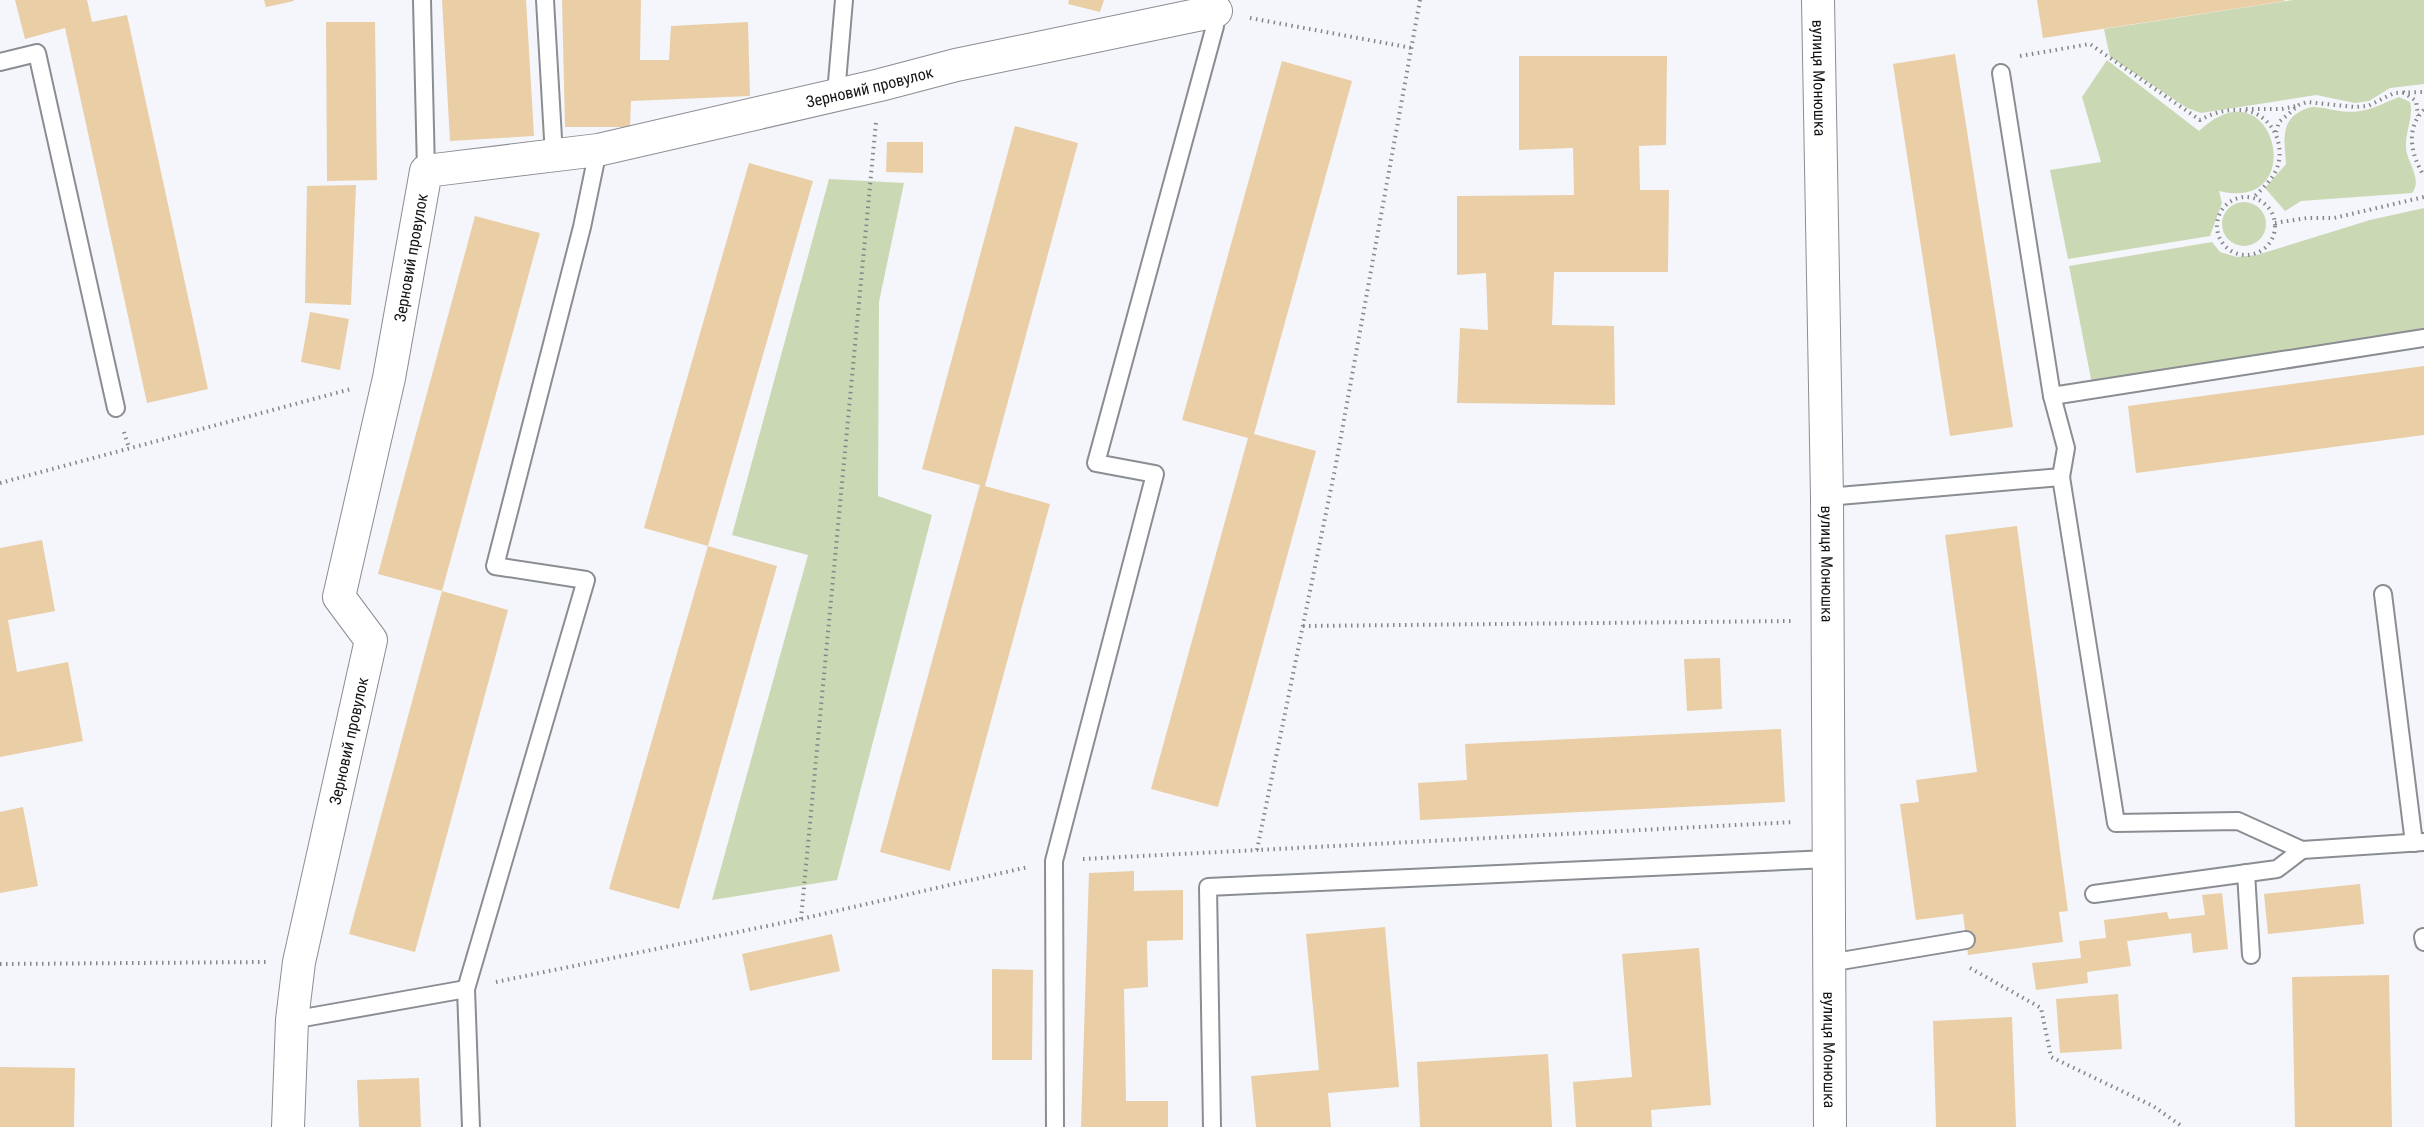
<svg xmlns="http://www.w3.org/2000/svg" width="2424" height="1127" viewBox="0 0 2424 1127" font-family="'Roboto Condensed',sans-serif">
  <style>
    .green { fill: #cbd8b4 }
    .building { fill: #e9cea6 }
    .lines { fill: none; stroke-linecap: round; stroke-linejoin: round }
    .lane-casing { stroke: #8a8d92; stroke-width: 20 }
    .street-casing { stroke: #8a8d92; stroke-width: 34 }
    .path { stroke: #85868b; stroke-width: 4; stroke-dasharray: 1.5 4.5; stroke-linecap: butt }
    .lane { stroke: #fff; stroke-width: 16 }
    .street { stroke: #fff; stroke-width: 32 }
    .labels { text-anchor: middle; stroke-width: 4.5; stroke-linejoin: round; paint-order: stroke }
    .street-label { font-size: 16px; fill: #121315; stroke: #f4f6fc }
  </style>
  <rect width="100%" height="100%" fill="#f4f6fc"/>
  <!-- green -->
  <g class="green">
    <polygon points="2293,0 2424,0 2424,84 2390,88 2369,101 2355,103 2316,95 2201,113 2187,108 2110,57 2104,29"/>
    <path d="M2107 60 2199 131C2275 59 2311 214 2219 191L2222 203 2210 236 2068 259 2050 170 2101 162 2082 97Z"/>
    <path d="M2399 97 2410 102C2414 116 2405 132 2406 148 2407 162 2423 180 2412 193L2301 201 2285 211 2265 188 2286 164C2285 144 2279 122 2301 111 2305 109 2309 107 2314 107 2330 108 2344 114 2360 111 2374 109 2386 102 2399 97Z"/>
    <polygon points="829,179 904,183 879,302 878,496 932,515 837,880 712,900 808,555 732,535"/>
    <circle cx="2244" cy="224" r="22"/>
    <polygon points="2424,208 2424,338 2093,389 2069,266 2212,242 2220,252 2237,257 2257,255 2370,220"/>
  </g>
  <!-- building -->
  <g class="building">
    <polygon points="15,0 87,0 92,22 127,15 208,389 147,403 65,28 25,39"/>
    <polygon points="264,0 294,0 294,1 266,7"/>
    <polygon points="442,0 526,0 534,136 450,141"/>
    <polygon points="562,0 641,0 640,60 669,60 671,26 748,22 750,96 631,101 630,127 565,127"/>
    <polygon points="1069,0 1104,0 1100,12 1068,4"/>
    <polygon points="2037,0 2284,0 2285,1 2043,38"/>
    <polygon points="326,22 375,22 377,180 327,181"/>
    <polygon points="1955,54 2013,427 1950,436 1893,64"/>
    <polygon points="1519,56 1667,56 1666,145 1639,146 1640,190 1669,190 1668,272 1554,272 1552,325 1614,326 1615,405 1457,403 1460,328 1488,330 1486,273 1457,275 1457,196 1574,195 1573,148 1519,150"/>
    <polygon points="1282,61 1352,81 1254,434 1316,451 1218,807 1151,789 1248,438 1182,420"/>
    <polygon points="1015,126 1078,143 985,486 1050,504 950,871 880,852 980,485 922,469"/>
    <polygon points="887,142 923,142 923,173 886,172"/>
    <polygon points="749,163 813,181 708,546 777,566 679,909 609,889 708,546 644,528"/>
    <polygon points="356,185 351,305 305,303 307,186"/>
    <polygon points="475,216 540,233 442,591 378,574"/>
    <polygon points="310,312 349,319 340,370 301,362"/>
    <polygon points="2424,366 2424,435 2136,473 2128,406"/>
    <polygon points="2017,526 2068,911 2059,912 2063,942 1968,955 1963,914 1916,920 1900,804 1919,802 1916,780 1977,772 1945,535"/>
    <polygon points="42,540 55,611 8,620 17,672 68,662 83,741 0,757 0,548"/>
    <polygon points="442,591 508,610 415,952 349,934"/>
    <polygon points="1720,658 1722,709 1687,711 1684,659"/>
    <polygon points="1781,729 1785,802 1420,820 1418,783 1467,780 1465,744"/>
    <polygon points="23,807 38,886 0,893 0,812"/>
    <polygon points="1134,871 1134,891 1183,890 1183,940 1147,941 1148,987 1124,989 1126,1101 1168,1101 1168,1127 1081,1127 1089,873"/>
    <polygon points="2360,884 2364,924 2268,934 2264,894"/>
    <polygon points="2222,893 2228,949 2193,953 2191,933 2127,941 2131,966 2087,972 2088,983 2036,990 2032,963 2081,958 2079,941 2106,938 2104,920 2167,912 2169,919 2205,915 2202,895"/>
    <polygon points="1385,927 1399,1087 1328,1093 1331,1127 1256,1127 1251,1076 1319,1070 1306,934"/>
    <polygon points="832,934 840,971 750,991 742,954"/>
    <polygon points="1699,948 1711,1105 1651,1110 1652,1127 1576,1127 1573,1082 1632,1077 1622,954"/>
    <polygon points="992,969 1033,970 1032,1060 992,1060"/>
    <polygon points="2389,975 2392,1127 2295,1127 2292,977"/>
    <polygon points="2118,994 2122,1049 2060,1053 2056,999"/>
    <polygon points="2012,1017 2016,1127 1936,1127 1933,1021"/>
    <polygon points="1548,1054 1552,1127 1420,1127 1417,1062"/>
    <polygon points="0,1067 75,1068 74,1127 0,1127"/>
    <polygon points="419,1078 421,1127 359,1127 357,1080"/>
  </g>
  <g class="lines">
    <!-- lane casing -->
    <g class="lane-casing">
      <g id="lane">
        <polyline points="422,0 426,171"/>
        <polyline points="545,0 554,156"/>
        <polyline points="0,62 37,53 116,408"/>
        <polyline points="836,94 844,0"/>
        <polyline points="2052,396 2424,338"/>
        <polyline points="2061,477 2116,823 2238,821 2302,850 2424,842"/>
        <polyline points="1827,497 2061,477 2066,448 2052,396 2001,73"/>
        <polyline points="2383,594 2414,843"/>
        <polyline points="2246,873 2251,955"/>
        <polyline points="2094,894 2277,869 2302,850"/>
        <polyline points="2423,937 2424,942"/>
        <polyline points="1829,963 1966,940"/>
        <polyline points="466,989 471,1127"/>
        <polyline points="292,1020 466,989 586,580 495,566 582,227 598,150"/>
        <polyline points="1055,1127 1054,861 1155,474 1096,463 1215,26 1217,7"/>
        <polyline points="1212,1127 1208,887 1828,859"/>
      </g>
    </g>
    <!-- street casing -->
    <g class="street-casing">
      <g id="street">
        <path id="s1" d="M1818 0 1827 497 1830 1127"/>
        <path id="s2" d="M288 1127 292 1020 299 962 371 640 339 597 389 378 426 171 598 150 880 85 956 65 1216 11"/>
      </g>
    </g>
    <!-- path -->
    <g class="path">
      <polyline points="1420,0 1336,464 1257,850 1794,822"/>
      <polyline points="1250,18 1412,48"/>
      <path d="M2020 56 2090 44 2200 120C2211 114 2223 110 2236 110 2267 108 2287 140 2277 168 2272 180 2262 189 2253 198"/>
      <polyline points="2403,92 2416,101 2418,116"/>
      <polyline points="2246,109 2282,109 2296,106"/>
      <path d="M2424 110C2405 128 2411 155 2424 176"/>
      <polyline points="2276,132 2279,122 2299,105 2307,102 2355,107 2368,106 2394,93 2424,92"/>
      <circle cx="2246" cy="226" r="29"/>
      <polyline points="2275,223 2307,218 2334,218 2424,197"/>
      <polyline points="124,432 129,448"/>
      <polyline points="0,483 351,389"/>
      <polyline points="1303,626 1794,621"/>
      <polyline points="1083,859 1258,850"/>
      <polyline points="801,919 876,122"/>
      <polyline points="0,964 266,962"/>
      <polyline points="1970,968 2041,1008 2051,1057 2153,1106 2183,1127"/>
      <polyline points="496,982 801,919 1028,867"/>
    </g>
    <!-- lane -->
    <use href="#lane" class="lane"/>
    <!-- street -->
    <use href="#street" class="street"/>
  </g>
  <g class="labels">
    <!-- street labels -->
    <g class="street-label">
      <text dy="6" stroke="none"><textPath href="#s1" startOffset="78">вулиця Монюшка</textPath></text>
      <text dy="6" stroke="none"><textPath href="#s2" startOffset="1436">Зерновий провулок</textPath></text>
      <text dy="6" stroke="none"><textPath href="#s2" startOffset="896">Зерновий провулок</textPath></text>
      <text dy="6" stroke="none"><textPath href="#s1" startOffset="564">вулиця Монюшка</textPath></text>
      <text dy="6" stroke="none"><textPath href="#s2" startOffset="392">Зерновий провулок</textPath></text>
      <text dy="6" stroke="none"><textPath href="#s1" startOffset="1050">вулиця Монюшка</textPath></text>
    </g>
  </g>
</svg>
